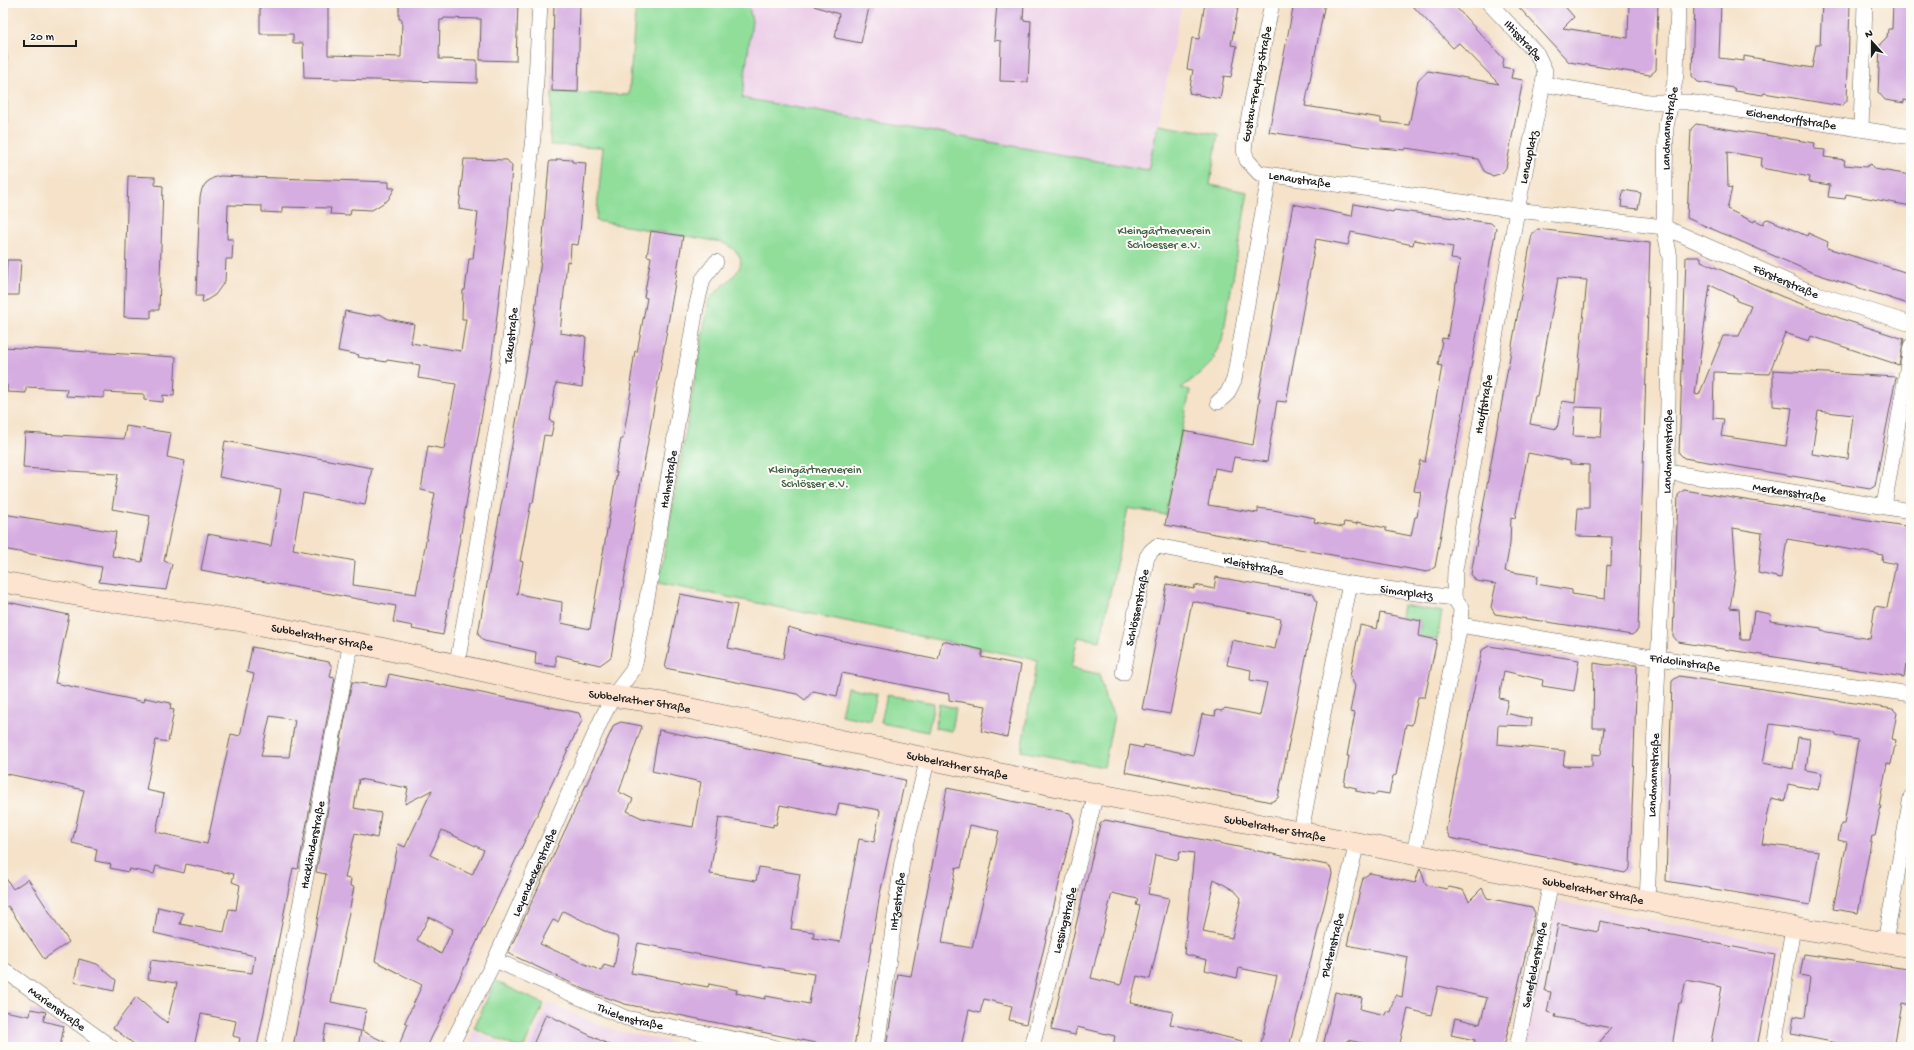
<svg xmlns="http://www.w3.org/2000/svg" width="1914" height="1050" viewBox="0 0 1914 1050" font-family="'Gochi Hand',sans-serif">
  <style>
    .built { fill: #edd0e8 }
    .green { fill: #91de9b; stroke: #567d5c }
    .building { fill: #d6ade1; fill-rule: evenodd }
    .lines { fill: none; stroke-linecap: round; stroke-linejoin: round }
    .street-casing { stroke: #686159; stroke-width: 16 }
    .secondary-casing { stroke: #686159; stroke-width: 22 }
    .street { stroke: #fff; stroke-width: 15 }
    .secondary { stroke: #fde4d1; stroke-width: 21 }
    .labels { text-anchor: middle; stroke-width: 4; stroke-linejoin: round; paint-order: stroke }
    .street-label { font-size: 12px; fill: #1c1c1c; stroke: #fdfcf7 }
    .park-label { font-size: 12px; fill: #456048; stroke: #fdfcf7 }
  </style>
  <rect width="100%" height="100%" fill="#fdfcf7"/>
  <filter id="ink" filterUnits="userSpaceOnUse"><feTurbulence type="fractalNoise" baseFrequency=".025" numOctaves="2"/><feDisplacementMap in="SourceGraphic" scale="8" xChannelSelector="R" yChannelSelector="G"/><feConvolveMatrix kernelMatrix="1 2 1 2 8 2 1 2 1" color-interpolation-filters="sRGB"/></filter>
  <filter id="wash" filterUnits="userSpaceOnUse"><feTurbulence type="fractalNoise" baseFrequency=".012" numOctaves="4" result="noise"/><feDisplacementMap in="SourceGraphic" scale="16" xChannelSelector="R" yChannelSelector="G"/><feGaussianBlur stdDeviation="0.9" result="paint"/><feColorMatrix in="noise" values="0 0 0 0 0 0 0 0 0 0 0 0 0 0 0 0 0 1.4 0 .05"/><feComposite in="paint" operator="in"/></filter>
  <g filter="url(#wash)">
    <rect width="100%" height="100%" fill="#f5e2c9"/>
    <!-- built -->
    <g class="built">
      <polygon points="748,3 1182,3 1149,170 742,98 752,21"/>
      <polygon points="1557,901 1781,945 1761,1047 1522,1047"/>
      <polygon points="548,1003 603,1026 622,1032 685,1044 685,1047 527,1047"/>
      <polygon points="474,1031 509,1047 466,1047"/>
    </g>
    <!-- green -->
    <g class="green">
      <polygon points="3,3 7,3 7,116 3,213"/>
      <path d="M636 3H748L752 21 742 98 1148 170 1158 124 1218 134 1210 185 1248 192 1222 341 1213 357 1216 358 1201 373 1181 388 1190 390 1166 515 1128 508 1100 641 1078 637 1071 668 1099 674 1105 698 1114 715 1104 767 1021 751 1037 660 659 583 709 299C726 280 764 262 721 242L596 221 603 147 550 145 552 92 629 95Z"/>
      <polygon points="1403,605 1442,612 1437,640 1419,636 1421,621 1401,617"/>
      <polygon points="847,687 877,693 871,721 841,715"/>
      <polygon points="887,695 934,703 928,732 881,723"/>
      <polygon points="939,704 956,708 952,731 935,728"/>
      <polygon points="495,981 544,1004 524,1047 515,1047 474,1028"/>
    </g>
    <g id="blocks">
      <!-- building -->
      <g class="building">
        <polygon points="260,3 328,3 328,55 401,57 402,19 399,19 399,3 453,5 453,3 518,3 516,61 480,60 481,19 444,18 443,20 440,20 439,59 477,60 477,83 304,78 303,43 293,43 293,34 260,34"/>
        <polygon points="554,3 580,3 578,92 552,91"/>
        <polygon points="814,3 870,3 861,43 835,38 839,14 814,6"/>
        <polygon points="997,3 1024,3 1023,20 1031,21 1028,82 1000,81 1001,41 994,40"/>
        <polygon points="1205,3 1239,3 1231,45 1237,46 1231,77 1224,76 1220,99 1189,93 1193,70 1187,69 1192,38 1199,39"/>
        <polygon points="1294,3 1325,3 1305,106 1381,118 1381,122 1409,125 1418,80 1428,71 1499,84 1459,43 1453,48 1410,3 1452,3 1504,59 1502,67 1513,69 1511,78 1523,80 1506,168 1502,173 1493,176 1484,171 1478,159 1406,148 1405,150 1368,147 1269,132"/>
        <polygon points="1515,3 1562,3 1574,17 1563,28 1628,38 1629,3 1658,3 1656,70 1650,75 1569,62"/>
        <polygon points="1694,3 1721,3 1719,58 1744,61 1744,56 1812,68 1816,45 1820,45 1822,3 1850,3 1847,101 1841,106 1764,93 1763,95 1743,92 1735,91 1734,88 1698,82 1692,76"/>
        <polygon points="1893,3 1911,3 1911,101 1904,100 1904,103 1885,100 1878,92 1880,44 1887,37 1888,29 1892,29"/>
        <polygon points="1696,124 1815,143 1814,149 1825,150 1824,157 1845,160 1844,165 1866,167 1871,164 1874,169 1911,175 1911,206 1846,194 1845,199 1828,197 1830,185 1809,182 1810,177 1761,168 1762,158 1727,152 1728,187 1732,188 1727,209 1754,222 1755,220 1763,224 1765,220 1768,219 1807,236 1808,233 1828,242 1827,248 1911,274 1911,305 1811,272 1687,218 1691,129"/>
        <polygon points="464,159 507,160 512,166 508,223 492,357 443,635 412,629 413,626 393,622 396,606 201,570 208,534 271,546 281,489 219,477 225,441 372,468 365,505 303,493 293,549 355,561 353,585 416,594 435,493 421,490 428,446 444,449 456,384 418,378 420,365 387,360 386,362 358,357 359,355 338,351 345,311 371,316 380,314 388,319 414,324 411,343 461,351 466,319 462,319 463,290 465,290 469,259 473,259 478,212 459,209"/>
        <polygon points="557,159 572,160 572,162 586,163 580,233 578,245 571,244 570,262 567,261 560,333 586,337 582,387 556,383 550,421 554,422 551,436 544,435 533,503 531,503 520,561 523,562 517,594 562,602 561,623 590,629 617,472 615,472 618,455 621,439 623,439 632,385 630,384 635,351 637,352 647,298 644,297 651,257 647,256 651,231 683,236 611,657 600,665 556,655 556,667 535,664 536,652 484,641 478,634 533,328 541,259 549,164 550,161 556,161"/>
        <polygon points="128,176 155,177 155,185 163,186 159,310 151,310 151,318 124,317"/>
        <polygon points="220,176 389,182 389,188 395,188 388,200 372,210 351,209 350,215 330,214 331,208 282,207 282,213 262,212 262,206 228,205 227,239 233,239 232,259 226,259 225,281 215,295 202,303 203,296 196,296 200,197 202,189 206,183 213,178"/>
        <polygon points="1623,190 1641,193 1638,209 1621,207"/>
        <path d="M1293 204 1352 216 1354 204 1393 212 1394 210 1491 223 1496 228 1435 567 1427 572 1165 525 1184 431 1253 445 1260 398H1258ZM1351 232 1413 245 1414 240 1453 247 1451 259 1460 260 1447 339 1442 338 1441 346 1438 365 1442 366 1425 462 1420 460 1414 491 1421 492 1417 517H1415L1411 536 1386 531V528L1357 522V524L1344 522 1343 527 1314 522 1315 518 1273 510 1258 508V513L1208 505 1215 468 1231 471 1234 457 1267 462 1277 401 1286 402 1316 239 1348 245Z"/>
        <path d="M1538 229 1650 243 1638 630 1632 635 1495 614 1491 607 1496 584 1476 581 1471 574 1532 234ZM1558 278 1587 280 1575 403 1562 401 1557 429 1530 424 1535 396H1537ZM1575 407 1603 408 1601 437 1573 436ZM1528 453 1570 461V464L1589 465V508H1578L1576 536 1612 537 1611 566 1607 565 1605 599 1572 594V590L1536 584 1538 576 1505 571 1510 544 1511 517 1515 518Z"/>
        <path d="M1686 257H1701V261L1783 297 1845 320 1904 339 1899 365 1811 336 1809 341 1785 333 1769 374 1714 372 1713 418 1724 419 1721 436 1786 446 1792 408 1773 406V370L1896 377 1875 486 1870 489 1684 458 1679 453ZM1710 285 1737 298V301L1751 306 1739 336H1723L1699 395 1695 394ZM1818 411 1853 415 1848 459 1812 454Z"/>
        <polygon points="7,260 21,260 19,295 5,295"/>
        <polygon points="3,347 176,357 174,396 163,395 163,402 144,400 144,394 104,392 104,398 66,396 67,389 26,387 26,393 7,392 7,385 3,385"/>
        <polygon points="126,426 171,433 167,457 185,461 164,561 172,564 166,590 99,582 102,567 3,549 3,514 116,532 112,556 142,562 150,516 112,509 118,474 23,468 25,433 124,439"/>
        <path d="M1684 490 1911 527V667L1906 665 1904 677 1678 642 1673 636 1678 495ZM1733 528 1762 533 1758 573 1781 578 1787 539 1883 555 1882 561 1896 564 1887 608 1875 606 1870 639 1821 631V628L1770 621 1771 614 1754 611 1750 640H1741L1739 609 1730 608 1736 569Z"/>
        <polygon points="1216,577 1313,594 1317,602 1278,798 1271,802 1125,772 1130,745 1143,748 1144,745 1193,755 1202,714 1215,716 1216,710 1222,711 1225,708 1260,715 1267,683 1250,680 1251,670 1227,665 1232,640 1275,649 1281,619 1192,601 1170,714 1142,709 1167,584 1194,589 1195,585 1214,589"/>
        <polygon points="680,594 737,605 728,648 783,659 788,627 819,636 938,660 942,641 983,650 981,657 1021,665 1007,737 981,731 986,706 949,700 949,694 842,673 837,696 813,691 805,700 797,694 665,668"/>
        <path d="M3 601 69 615 55 683 144 702 145 698 171 703 170 709 174 710 168 742 156 740 146 790 164 794 156 832 207 844 231 734 240 736 246 709 254 674 247 672 252 647 329 662 332 667 330 677 335 678 298 869 293 868 257 1047H238L240 1038 233 1036 236 1021 201 1014 194 1047H138L113 1028 136 997 167 1023 177 983 148 979 151 960 252 973 255 956 154 933 158 907 183 913 180 924 224 932 229 909 236 910 240 885 232 882 234 874 186 864 184 873 156 866 154 874 129 869 128 872 110 868 111 864 95 861 97 849 72 843 84 790 3 773ZM270 716 295 720 289 757 261 756Z"/>
        <polygon points="1380,613 1421,621 1419,636 1437,640 1425,697 1418,697 1412,725 1406,724 1396,775 1393,776 1389,794 1377,792 1376,795 1356,791 1356,788 1344,785 1349,756 1347,756 1355,713 1350,712 1355,686 1350,676 1360,625 1377,629"/>
        <polygon points="1489,646 1579,660 1574,691 1542,686 1543,680 1504,671 1499,698 1508,700 1505,713 1532,719 1531,726 1498,725 1497,744 1565,751 1563,766 1592,767 1592,754 1601,755 1604,728 1593,728 1594,663 1606,665 1637,665 1630,868 1625,873 1450,838 1446,830 1457,773 1482,650"/>
        <path d="M389 674 579 713 582 720 427 1047H398L408 1024 405 1022 422 985 375 961 398 844 405 847 432 790 405 804 408 788 359 779 354 808 381 813 377 838 355 833 345 878 351 879 350 886 354 887 331 1002 366 1009 362 1031 395 1047H358L361 1031 326 1024 322 1047H293L326 874 316 872 352 682 386 687ZM442 830 484 850 472 875 430 855ZM429 917 453 929 441 954 417 940Z"/>
        <polygon points="1679,676 1893,709 1897,713 1892,739 1896,740 1891,764 1887,763 1879,806 1881,806 1875,836 1872,836 1858,913 1833,909 1847,842 1838,840 1841,824 1844,824 1858,740 1836,736 1836,733 1770,724 1763,763 1793,769 1798,737 1810,739 1806,770 1822,773 1818,790 1788,784 1785,801 1771,798 1762,844 1819,851 1810,905 1666,881 1672,681"/>
        <path d="M621 722 642 726 619 792 633 799 627 811 642 818 693 827 701 782 652 771 659 730 905 780 880 894 854 1047H835L625 1004 588 991 508 953 614 725ZM839 803 880 810V812L874 842 859 839 840 942 813 938 814 932 791 929 800 874 759 867 756 881 710 874 719 817 773 827V824L776 825 780 805 836 816ZM563 911 619 938 614 968 604 965 601 971 540 944 553 920 558 922ZM638 943 755 965 814 974 809 1004 766 996 765 999 736 993 737 990 709 984 708 987 631 973Z"/>
        <path d="M947 788 1070 813 1074 820 1026 1024 1009 1020 1012 1006 984 999 980 1013 969 1010 961 1047H886L898 974 911 976ZM970 825 999 831 972 948 942 943 956 867 961 868Z"/>
        <path d="M1105 820 1327 865 1331 868 1332 874 1289 1047H1260L1277 976 1239 968 1237 978 1205 970 1207 960 1184 954 1194 853 1180 851 1178 860 1155 855 1148 894 1169 898 1150 979 1137 976 1130 1003 1173 1012 1170 1024 1242 1041 1241 1047H1113L1115 1036 1077 1027 1075 1035 1051 1030 1100 824ZM1214 879 1235 891 1241 898 1232 938 1203 932ZM1112 893 1138 899 1136 905 1140 906 1121 985 1091 978Z"/>
        <polygon points="1420,868 1426,885 1447,889 1449,887 1463,890 1469,901 1482,888 1487,898 1532,907 1535,913 1504,1047 1474,1047 1475,1040 1451,1035 1455,1018 1480,1024 1487,998 1438,986 1431,1015 1408,1009 1399,1047 1380,1047 1348,1040 1347,1047 1323,1047 1335,992 1362,998 1360,1009 1385,1015 1386,1011 1390,1012 1395,995 1402,997 1408,957 1347,945 1363,878 1370,873 1415,883"/>
        <polygon points="3,874 13,889 28,879 69,942 44,959 8,906 3,909"/>
        <polygon points="1600,921 1775,955 1757,1047 1710,1047 1722,987 1686,980 1681,1003 1679,1003 1672,1047 1596,1047 1611,1028 1555,1017 1556,1014 1547,1012 1551,992 1545,991 1558,924 1598,932"/>
        <polygon points="1804,954 1908,969 1908,974 1911,974 1911,1005 1902,1003 1894,1047 1858,1047 1791,1034 1794,1016 1805,1018 1810,977 1800,975"/>
        <polygon points="79,959 97,964 116,980 114,991 74,982"/>
        <polygon points="31,1009 46,1012 43,1021 64,1026 60,1047 3,1047 3,1011 30,1016"/>
        <polygon points="546,1014 614,1047 532,1047"/>
      </g>
    </g>
  </g>
  <g filter="url(#ink)">
    <use href="#blocks" fill-opacity="0" stroke="#686159" stroke-width="1"/>
    <g class="lines">
      <!-- street casing -->
      <g class="street-casing">
        <g id="street">
          <path id="s1" d="M1272 3 1247 126 1244 150 1247 160 1259 173 1517 210 1455 570 1454 598"/>
          <path id="s2" d="M1489 3 1537 54 1545 71 1543 84 1517 210 1664 227 1811 292 1911 324"/>
          <path id="s3" d="M1543 84 1648 102H1688L1911 137"/>
          <polyline points="1861,129 1865,3"/>
          <polyline points="1218,402 1227,394 1234,380 1269,176"/>
          <path id="s4" d="M1667 472 1911 511"/>
          <polyline points="1884,506 1911,346"/>
          <path id="s5" d="M1460 625 1658 658 1911 694"/>
          <path id="s6" d="M457 665 507 365 533 137 540 3"/>
          <path id="s7" d="M1123 673 1147 557 1151 551 1157 546 1350 584"/>
          <path id="s8" d="M1301 832 1323 714 1350 584 1454 598 1461 608 1460 625 1414 854"/>
          <path id="s9" d="M1647 901 1667 472 1670 258 1664 227 1666 127 1676 75 1678 3"/>
          <polyline points="1885,942 1911,797"/>
          <path id="s10" d="M495 960 626 1018 774 1047"/>
          <path id="s11" d="M3 969 111 1047"/>
          <path id="s12" d="M273 1047 351 642"/>
          <path id="s13" d="M450 1047 495 960 603 716 614 695 633 670 636 659 665 498 696 308 703 279 716 262"/>
          <path id="s14" d="M877 1047 902 861 928 758"/>
          <path id="s15" d="M1032 1047 1096 794"/>
          <path id="s16" d="M1307 1047 1357 843"/>
          <path id="s17" d="M1517 1047 1551 882"/>
          <polyline points="1774,1047 1793,927"/>
        </g>
      </g>
      <!-- secondary casing -->
      <g class="secondary-casing">
        <g id="secondary">
          <path id="s18" d="M3 582 115 602 236 620 376 647 574 691 663 703 1096 794 1357 843 1704 912 1911 947"/>
        </g>
      </g>
      <!-- street -->
      <use href="#street" class="street"/>
      <!-- secondary -->
      <use href="#secondary" class="secondary"/>
    </g>
  </g>
  <g class="labels">
    <!-- street labels -->
    <g class="street-label">
      <text dy="4" stroke="none"><textPath href="#s2" startOffset="51">Iltisstraße</textPath></text>
      <text transform="translate(1256 84) rotate(-79)" y="4">Gustav-Freytag-Straße</text>
      <text dy="4" stroke="none"><textPath href="#s3" startOffset="251">Eichendorffstraße</textPath></text>
      <text dy="4" stroke="none"><textPath href="#s9" startOffset="774">Landmannstraße</textPath></text>
      <text transform="translate(1528 157) rotate(-78)" y="4">Lenauplatz</text>
      <text dy="4" stroke="none"><textPath href="#s1" startOffset="219">Lenaustraße</textPath></text>
      <text dy="4" stroke="none"><textPath href="#s2" startOffset="512">Försterstraße</textPath></text>
      <text dy="4" stroke="none"><textPath href="#s6" startOffset="334">Takustraße</textPath></text>
      <text transform="translate(1483 404) rotate(-80)" y="4">Hauffstraße</text>
      <text dy="4" stroke="none"><textPath href="#s9" startOffset="450">Landmannstraße</textPath></text>
      <text dy="4" stroke="none"><textPath href="#s13" startOffset="614">Halmstraße</textPath></text>
      <text dy="4" stroke="none"><textPath href="#s4" startOffset="124">Merkensstraße</textPath></text>
      <text dy="4" stroke="none"><textPath href="#s7" startOffset="232">Kleiststraße</textPath></text>
      <text dy="4" stroke="none"><textPath href="#s8" startOffset="310">Simarplatz</textPath></text>
      <text dy="4" stroke="none"><textPath href="#s7" startOffset="67">Schlösserstraße</textPath></text>
      <text dy="4" stroke="none"><textPath href="#s18" startOffset="324">Subbelrather Straße</textPath></text>
      <text dy="4" stroke="none"><textPath href="#s5" startOffset="228">Fridolinstraße</textPath></text>
      <text dy="4" stroke="none"><textPath href="#s18" startOffset="648">Subbelrather Straße</textPath></text>
      <text dy="4" stroke="none"><textPath href="#s18" startOffset="972">Subbelrather Straße</textPath></text>
      <text dy="4" stroke="none"><textPath href="#s9" startOffset="126">Landmannstraße</textPath></text>
      <text dy="4" stroke="none"><textPath href="#s18" startOffset="1296">Subbelrather Straße</textPath></text>
      <text dy="4" stroke="none"><textPath href="#s12" startOffset="206">Hackländerstraße</textPath></text>
      <text dy="4" stroke="none"><textPath href="#s13" startOffset="194">Leyendeckerstraße</textPath></text>
      <text dy="4" stroke="none"><textPath href="#s18" startOffset="1620">Subbelrather Straße</textPath></text>
      <text dy="4" stroke="none"><textPath href="#s14" startOffset="147">Intzestraße</textPath></text>
      <text dy="4" stroke="none"><textPath href="#s15" startOffset="131">Lessingstraße</textPath></text>
      <text dy="4" stroke="none"><textPath href="#s16" startOffset="105">Platenstraße</textPath></text>
      <text dy="4" stroke="none"><textPath href="#s17" startOffset="84">Senefelderstraße</textPath></text>
      <text dy="4" stroke="none"><textPath href="#s11" startOffset="67">Marienstraße</textPath></text>
      <text dy="4" stroke="none"><textPath href="#s10" startOffset="147">Thielenstraße</textPath></text>
    </g>
    <!-- park labels -->
    <g class="park-label">
      <text x="1164" y="234">Kleingärtnerverein<tspan x="1164" dy="14">Schloesser e.V.</tspan></text>
      <text x="815" y="473">Kleingärtnerverein<tspan x="815" dy="14">Schlösser e.V.</tspan></text>
    </g>
  </g>
  <!-- margin -->
  <rect width="1914" height="1050" fill="none" stroke="#fdfcf7" stroke-width="16"/>
  <!-- north arrow -->
  <g transform="translate(1872 42) rotate(339)" stroke="#fdfcf7" stroke-width="3" paint-order="stroke">
  <path d="M0-3L7 15L0 10L-7 15Z" fill="#1c1c1c"/>
  <text y="-6" font-size="11" font-weight="bold" text-anchor="middle" fill="#1c1c1c">N</text>
  </g>
  <!-- scale -->
  <path d="M24 40v6h52v-6" fill="none" stroke="#1c1c1c" stroke-width="2"/>
  <text x="30" y="40" font-size="12" fill="#1c1c1c" stroke="#fdfcf7" stroke-width="3" paint-order="stroke">20 m</text>
</svg>
